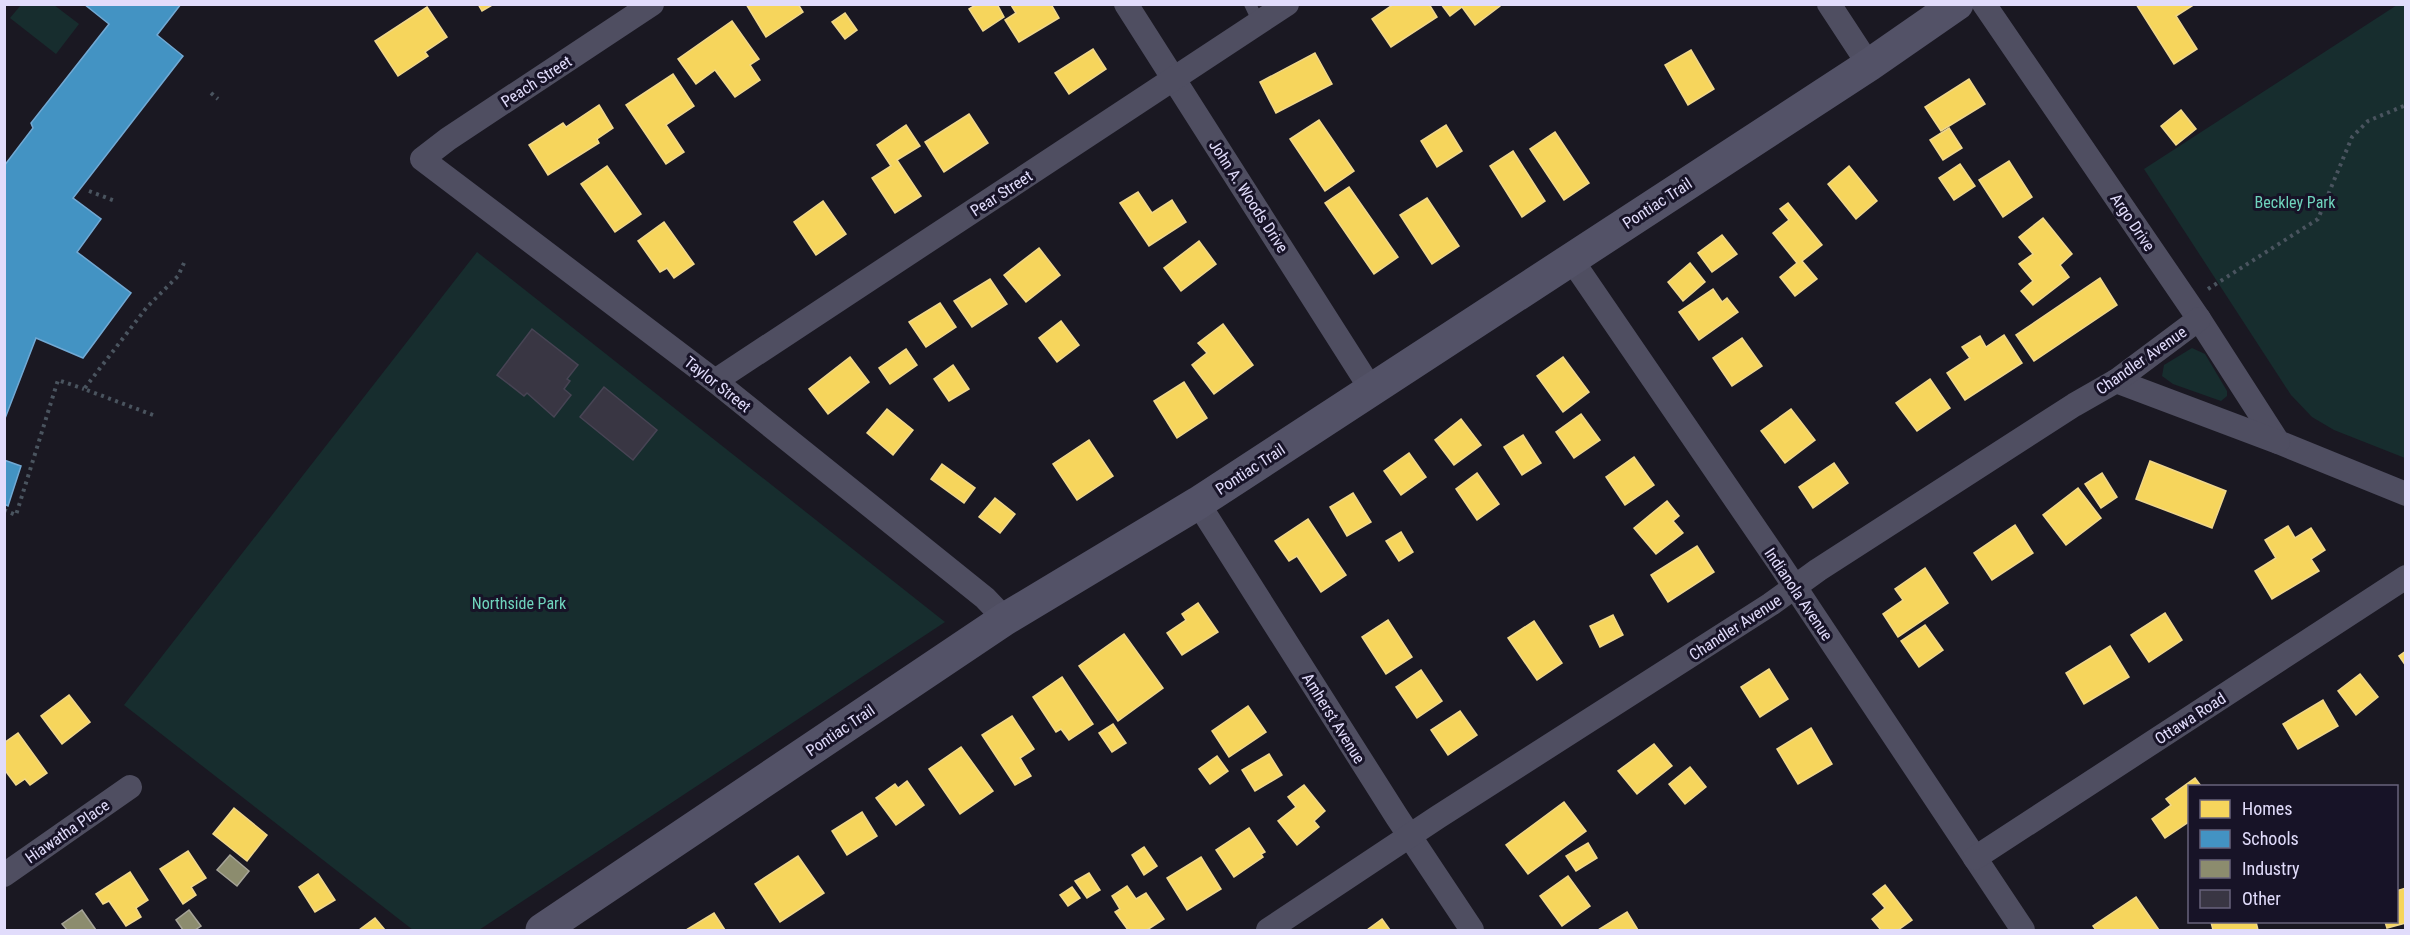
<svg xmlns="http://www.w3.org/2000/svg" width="2410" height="935" viewBox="0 0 2410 935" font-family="'Roboto Condensed',sans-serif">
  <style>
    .green { fill: #172d2e }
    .homes { fill: #f6d55c; stroke: #f0d78c; stroke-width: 1.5 }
    .schools { fill: #4393c3; stroke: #72a9d4; stroke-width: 1.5 }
    .industry { fill: #8c8c6e; stroke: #a6a498; stroke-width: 1.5 }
    .building { fill: #393643; stroke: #474454; stroke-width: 1.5 }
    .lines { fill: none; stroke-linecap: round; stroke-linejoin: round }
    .path { stroke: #4a545f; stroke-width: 4; stroke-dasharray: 3 4.5; stroke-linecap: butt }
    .lane { stroke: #4f4e61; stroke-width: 12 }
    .street { stroke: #4f4e61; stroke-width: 24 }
    .secondary { stroke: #535267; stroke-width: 33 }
    .labels { text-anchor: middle; stroke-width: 6; stroke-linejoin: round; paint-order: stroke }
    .street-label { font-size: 16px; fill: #e1dcfb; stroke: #171327 }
    .park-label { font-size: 16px; fill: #6fd4bd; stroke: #171327 }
  </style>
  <rect width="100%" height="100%" fill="#1a1822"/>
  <!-- green -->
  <g class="green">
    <polygon points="21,5 54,5 79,24 56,54 10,18"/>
    <polygon points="2397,5 2406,5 2405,458 2334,430 2312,417 2291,395 2144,169"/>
    <polygon points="477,252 945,622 479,930 413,930 124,705"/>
    <polygon points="2192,348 2205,354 2227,391 2227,396 2221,401 2173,384 2162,376 2164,365"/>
  </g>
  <!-- homes -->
  <g class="homes">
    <polygon points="478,4 494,4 482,11"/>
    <polygon points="746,4 798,4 803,12 766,37"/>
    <polygon points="977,4 997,4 1004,17 983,31 969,9"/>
    <polygon points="1051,4 1059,18 1019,42 1005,20 1016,13 1011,5"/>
    <polygon points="1394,4 1429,4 1437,17 1391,47 1372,19"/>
    <polygon points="1441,4 1499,4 1500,6 1475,25 1462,7 1450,16"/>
    <polygon points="2136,4 2195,4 2176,16 2197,49 2174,64"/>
    <polygon points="427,7 447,37 425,52 428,56 398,76 375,41"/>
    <polygon points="845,13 857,30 845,39 832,22"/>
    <polygon points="732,21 759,59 750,65 760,80 735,97 715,70 696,84 678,59"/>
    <polygon points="1093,49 1106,69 1069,94 1055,73"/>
    <polygon points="1691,50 1714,89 1688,105 1665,65"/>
    <polygon points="1315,53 1332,84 1276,113 1260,82"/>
    <polygon points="673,74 694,106 666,125 684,152 666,164 626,105"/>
    <polygon points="1969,79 1985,104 1941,131 1925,107"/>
    <polygon points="599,105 613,128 597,139 599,143 548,175 529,145 563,123 566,127"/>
    <polygon points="2181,110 2196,129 2176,145 2161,126"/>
    <polygon points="969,114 988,143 944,172 925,142"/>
    <polygon points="1319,120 1354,171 1325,191 1290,139"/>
    <polygon points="906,125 920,146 897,160 921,196 895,213 872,178 891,166 877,145"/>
    <polygon points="1446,125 1462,151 1437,167 1421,141"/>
    <polygon points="1949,128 1962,148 1943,160 1930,140"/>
    <polygon points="1555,132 1589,183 1564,200 1530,149"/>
    <polygon points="1513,151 1545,201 1522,217 1490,166"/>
    <polygon points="2009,161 2032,197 2003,217 1979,180"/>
    <polygon points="1960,164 1975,186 1954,200 1939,178"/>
    <polygon points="607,166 641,214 615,232 581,184"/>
    <polygon points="1849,166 1877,201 1856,219 1828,184"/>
    <polygon points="1349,187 1398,257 1374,274 1325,203"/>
    <polygon points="1138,192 1152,213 1172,200 1186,222 1149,246 1120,203"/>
    <polygon points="1427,198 1459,246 1432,264 1400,215"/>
    <polygon points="823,201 846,234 816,255 794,222"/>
    <polygon points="1788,203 1822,245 1802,261 1817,279 1795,296 1780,277 1797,263 1773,233 1789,220 1780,209"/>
    <polygon points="2043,218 2072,254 2060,265 2069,277 2033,305 2021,291 2033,281 2019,264 2033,254 2019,237"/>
    <polygon points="664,222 694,264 674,278 667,268 660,272 638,241"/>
    <polygon points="1722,235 1737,254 1712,272 1698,253"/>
    <polygon points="1199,241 1216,264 1181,291 1164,268"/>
    <polygon points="1039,248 1060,275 1026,302 1004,275"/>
    <polygon points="1690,263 1705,282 1683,301 1668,282"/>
    <polygon points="2100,278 2117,305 2034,361 2016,335"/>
    <polygon points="990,279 1007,304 972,327 954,301"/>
    <polygon points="1713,289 1722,302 1727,298 1738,312 1699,340 1679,312"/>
    <polygon points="940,303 956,327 926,347 909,322"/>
    <polygon points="1061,321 1079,345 1057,362 1039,338"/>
    <polygon points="1223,324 1253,365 1214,394 1192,365 1207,353 1198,343"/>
    <polygon points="2004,335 2022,363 1965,400 1947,373 1970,358 1962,347 1980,336 1986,347"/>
    <polygon points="1742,338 1762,366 1732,386 1713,358"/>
    <polygon points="906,349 917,365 890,384 879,368"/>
    <polygon points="850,357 869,382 828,414 809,389"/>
    <polygon points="1563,357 1589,392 1563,412 1537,376"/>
    <polygon points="953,365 969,389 949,401 934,379"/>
    <polygon points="1930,379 1950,408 1917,431 1896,403"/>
    <polygon points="1184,382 1207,418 1177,438 1154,401"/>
    <polygon points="887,409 913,430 893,455 867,433"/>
    <polygon points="1791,409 1815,440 1785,463 1761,431"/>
    <polygon points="1581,414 1600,440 1574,458 1556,432"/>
    <polygon points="1461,419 1481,445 1454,465 1435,440"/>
    <polygon points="1523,435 1541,463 1522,475 1504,447"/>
    <polygon points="1089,440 1113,476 1077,500 1053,464"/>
    <polygon points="1409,453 1426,477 1401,495 1384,471"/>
    <polygon points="1634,457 1654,485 1625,505 1606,477"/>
    <polygon points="2150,461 2226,491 2212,528 2136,499"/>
    <polygon points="1834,463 1848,483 1813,508 1799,487"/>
    <polygon points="942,464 975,488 964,503 931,479"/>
    <polygon points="1477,473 1499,504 1477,520 1456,489"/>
    <polygon points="2102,473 2117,497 2101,508 2085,484"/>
    <polygon points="2078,488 2101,518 2066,545 2043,515"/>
    <polygon points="1353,493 1371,522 1347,536 1330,507"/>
    <polygon points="995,498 1015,514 1000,533 979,517"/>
    <polygon points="1667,501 1679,516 1673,521 1683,533 1656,554 1634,528"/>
    <polygon points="1308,519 1346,575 1321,592 1297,556 1289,561 1275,541"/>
    <polygon points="2015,525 2033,553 1992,580 1974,553"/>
    <polygon points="2288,526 2295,538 2311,528 2325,550 2311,559 2319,571 2272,599 2255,571 2276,558 2265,540"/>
    <polygon points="1401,532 1413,552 1399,561 1386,541"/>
    <polygon points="1697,546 1714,572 1668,602 1651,575"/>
    <polygon points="1925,568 1948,603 1898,637 1883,614 1903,600 1895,589"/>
    <polygon points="1198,603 1218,632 1182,655 1167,633 1186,620 1182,614"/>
    <polygon points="2165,613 2182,640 2149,662 2131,635"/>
    <polygon points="1613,615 1623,635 1600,647 1590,626"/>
    <polygon points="1388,620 1412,657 1386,674 1362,637"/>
    <polygon points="1534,621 1562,663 1537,680 1508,638"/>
    <polygon points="1925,625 1943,650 1919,667 1901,641"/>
    <polygon points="1124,634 1163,688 1118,721 1079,666"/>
    <polygon points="2110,646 2129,677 2084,704 2066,673"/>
    <polygon points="2406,651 2406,666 2399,656"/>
    <polygon points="1769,669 1788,699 1760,717 1741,687"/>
    <polygon points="1421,670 1442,701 1417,718 1396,687"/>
    <polygon points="2360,674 2378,697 2356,715 2338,691"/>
    <polygon points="1062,677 1093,724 1069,740 1061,729 1056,732 1033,697"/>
    <polygon points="69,695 90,722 62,744 41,716"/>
    <polygon points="2323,700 2338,726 2298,749 2283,724"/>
    <polygon points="1248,706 1266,732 1229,757 1212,731"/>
    <polygon points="1460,711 1477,735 1448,755 1431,730"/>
    <polygon points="1012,716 1034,749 1020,758 1031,776 1015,785 982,735"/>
    <polygon points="1113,724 1126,743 1112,752 1099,733"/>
    <polygon points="1811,728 1832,764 1798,784 1777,749"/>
    <polygon points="18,733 47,773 30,785 25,779 16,785 4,769 4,743"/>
    <polygon points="1654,744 1672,766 1637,794 1618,771"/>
    <polygon points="961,747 993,791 960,814 929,769"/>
    <polygon points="1269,754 1282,775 1255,791 1242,770"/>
    <polygon points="1217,756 1228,771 1210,784 1199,769"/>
    <polygon points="1690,767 1706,787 1685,804 1669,784"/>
    <polygon points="2195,778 2201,786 2190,786 2190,821 2165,838 2152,819 2171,805 2166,799"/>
    <polygon points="907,781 924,805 896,825 876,798 895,784 898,788"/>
    <polygon points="1304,785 1325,811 1314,821 1319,827 1297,845 1278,821 1296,807 1288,797"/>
    <polygon points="1564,802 1586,831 1528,874 1506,845"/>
    <polygon points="234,808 267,835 247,861 213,834"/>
    <polygon points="862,812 877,836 847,855 832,831"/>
    <polygon points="1249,828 1265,852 1261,854 1263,857 1234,877 1216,850"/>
    <polygon points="1588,843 1597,858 1576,871 1566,856"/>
    <polygon points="1144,847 1157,866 1144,875 1132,855"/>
    <polygon points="188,851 206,878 191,887 196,895 183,904 160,869"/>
    <polygon points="798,856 824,893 780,922 755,884"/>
    <polygon points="1201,857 1221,889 1187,910 1167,878"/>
    <polygon points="130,872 148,900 136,908 141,917 126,926 109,901 103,904 96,894"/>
    <polygon points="1089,873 1100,890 1087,898 1075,881"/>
    <polygon points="318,874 335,900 315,912 299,887"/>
    <polygon points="1568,876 1590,906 1562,926 1540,896"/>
    <polygon points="1885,885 1912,920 1898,930 1881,930 1872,919 1885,908 1873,894"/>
    <polygon points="1127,886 1136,899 1146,893 1164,919 1147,930 1128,930 1115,912 1120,909 1112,896"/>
    <polygon points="1072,887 1080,898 1068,906 1060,895"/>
    <polygon points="2406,888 2406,923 2387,928 2385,922 2396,922 2396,891"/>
    <polygon points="2136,897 2159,930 2096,930 2093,926"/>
    <polygon points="1627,912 1638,930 1598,930"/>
    <polygon points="714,913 725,930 686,930"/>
    <polygon points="375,918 385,930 359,930"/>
    <polygon points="1382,919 1390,930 1367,930"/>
    <polygon points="2211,922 2256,922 2258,930 2213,930"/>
  </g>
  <!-- schools -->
  <g class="schools">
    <polygon points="84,4 181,4 157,35 183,56 73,198 101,219 77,252 131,293 83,358 36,338 4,421 4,166 33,128 31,123 109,24"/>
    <polygon points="4,460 21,466 8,506 4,504"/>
  </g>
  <!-- industry -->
  <g class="industry">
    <polygon points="230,855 249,871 237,886 217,870"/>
    <polygon points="82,910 96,930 67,930 62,924"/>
    <polygon points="189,910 201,926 195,930 183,930 176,920"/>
  </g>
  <!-- building -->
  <g class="building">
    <polygon points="532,329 578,365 567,379 570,381 564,389 571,395 554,417 527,393 524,396 497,375"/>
    <polygon points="604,387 657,430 633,460 580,417"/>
  </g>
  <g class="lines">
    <!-- path -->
    <g class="path">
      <polyline points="211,93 218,99"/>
      <polyline points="89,191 115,201"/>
      <polyline points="2208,289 2318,219 2352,137 2368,121 2406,105"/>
      <polyline points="153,415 84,389 147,307 178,276 184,263"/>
      <polyline points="4,510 16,515 58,380 84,389"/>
    </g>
    <!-- lane -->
    <polyline class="lane" points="1250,4 1259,23"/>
    <!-- street -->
    <g class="street">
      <polyline points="652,4 448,139 422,159 715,381 985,598 1005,619"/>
      <polyline points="1126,4 1371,389"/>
      <polyline points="1829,4 1869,65"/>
      <polyline points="1984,4 2199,319 2278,442 2406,494"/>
      <polyline points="1571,259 1781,566 2023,930"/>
      <polyline points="715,381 1287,4"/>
      <polyline points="2116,381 2278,442"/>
      <polyline points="1198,503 1397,817 1472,930"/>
      <polyline points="1975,858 2406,577"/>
      <polyline points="4,875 130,787"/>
      <polyline points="1268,930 1438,817 1771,604 1818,570 2074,405 2116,381 2199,319"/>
    </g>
    <!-- secondary -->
    <polyline class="secondary" points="542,930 1005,619 1198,503 1869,65 1957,4"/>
  </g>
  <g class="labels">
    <!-- street labels -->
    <g class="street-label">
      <text transform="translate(536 81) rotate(-33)" y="6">Peach Street</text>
      <text transform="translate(1001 193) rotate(-33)" y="6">Pear Street</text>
      <text transform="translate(1249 196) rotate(57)" y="6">John A. Woods Drive</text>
      <text transform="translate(1657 203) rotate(-33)" y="6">Pontiac Trail</text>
      <text transform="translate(2133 222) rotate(56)" y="6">Argo Drive</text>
      <text transform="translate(2141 360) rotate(-35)" y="6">Chandler Avenue</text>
      <text transform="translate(718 384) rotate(38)" y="6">Taylor Street</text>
      <text transform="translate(1250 469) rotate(-33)" y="6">Pontiac Trail</text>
      <text transform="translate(1799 594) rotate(56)" y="6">Indianola Avenue</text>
      <text transform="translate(1735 627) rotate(-33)" y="6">Chandler Avenue</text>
      <text transform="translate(1334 718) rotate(58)" y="6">Amherst Avenue</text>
      <text transform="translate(2190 718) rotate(-33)" y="6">Ottawa Road</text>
      <text transform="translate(840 730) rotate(-34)" y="6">Pontiac Trail</text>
      <text transform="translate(67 831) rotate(-35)" y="6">Hiawatha Place</text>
    </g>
    <!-- park labels -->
    <g class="park-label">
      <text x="2295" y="208">Beckley Park</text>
      <text x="519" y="609">Northside Park</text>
    </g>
  </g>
  <!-- border -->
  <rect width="2410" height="935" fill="none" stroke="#e1dcfb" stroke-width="12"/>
  <!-- legend -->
  <rect x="2188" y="785" width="210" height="138" fill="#171327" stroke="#68637c" stroke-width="1.5"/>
  <rect x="2200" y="800" width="30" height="18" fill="#f6d55c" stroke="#68637c" stroke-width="1.5"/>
  <text x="2242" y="815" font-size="18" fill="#e1dcfb">Homes</text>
  <rect x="2200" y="830" width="30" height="18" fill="#4393c3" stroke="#68637c" stroke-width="1.5"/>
  <text x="2242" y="845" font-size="18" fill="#e1dcfb">Schools</text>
  <rect x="2200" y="860" width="30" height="18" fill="#8c8c6e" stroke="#68637c" stroke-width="1.5"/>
  <text x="2242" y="875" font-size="18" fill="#e1dcfb">Industry</text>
  <rect x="2200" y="890" width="30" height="18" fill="#393643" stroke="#68637c" stroke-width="1.5"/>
  <text x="2242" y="905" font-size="18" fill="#e1dcfb">Other</text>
</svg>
